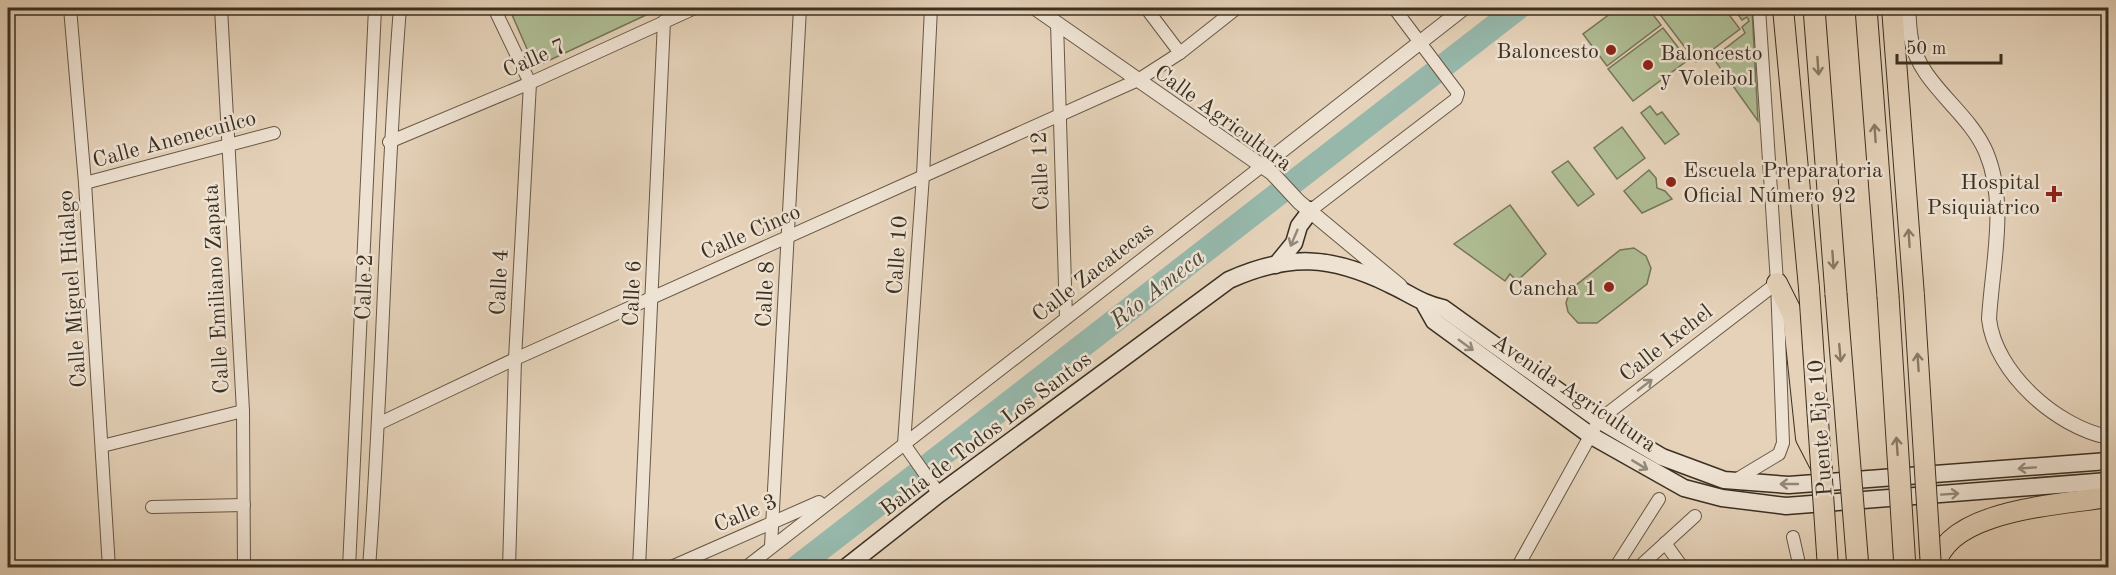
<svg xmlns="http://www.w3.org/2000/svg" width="2116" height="575" viewBox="0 0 2116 575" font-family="'Old Standard TT',serif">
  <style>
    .green { fill: #afbd94; stroke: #75765a; stroke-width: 1.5 }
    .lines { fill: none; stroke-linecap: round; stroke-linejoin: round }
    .river { stroke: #96b8ab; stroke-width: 24 }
    .minor-casing { stroke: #665847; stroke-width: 14 }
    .tertiary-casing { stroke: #665847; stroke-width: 16 }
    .secondary-casing { stroke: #3b3021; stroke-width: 19 }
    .trunk-casing { stroke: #3b3021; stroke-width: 22 }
    .motorway-casing { stroke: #3b3021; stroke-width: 23 }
    .minor { stroke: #eee2d2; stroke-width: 12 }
    .tertiary { stroke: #eee2d2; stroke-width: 14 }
    .secondary { stroke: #eee2d2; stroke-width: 16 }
    .trunk { stroke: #e5d2b9; stroke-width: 20 }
    .motorway { stroke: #e5d2b9; stroke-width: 21 }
    .trunk-bridge-casing { stroke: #3b3021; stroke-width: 22; stroke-linecap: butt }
    .motorway-bridge-casing { stroke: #3b3021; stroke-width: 23; stroke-linecap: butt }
    .trunk-bridge { stroke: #e5d2b9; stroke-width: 20 }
    .motorway-bridge { stroke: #e5d2b9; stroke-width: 21 }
    .oneway { stroke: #887965 }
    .oneway2 { stroke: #94897a }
    .poi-dot { fill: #8f2418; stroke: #eee2d2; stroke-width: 2 }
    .labels { text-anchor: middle; stroke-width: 5; stroke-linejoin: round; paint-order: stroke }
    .poi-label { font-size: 22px; fill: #3b3021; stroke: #eee2d2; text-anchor: end }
    .street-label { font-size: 22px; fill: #3b3021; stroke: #eee2d2 }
    .water-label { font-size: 24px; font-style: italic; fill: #4d4b3d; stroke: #eee2d2 }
  </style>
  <rect width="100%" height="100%" fill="#e5d2b9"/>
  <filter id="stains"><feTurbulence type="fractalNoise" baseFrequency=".00333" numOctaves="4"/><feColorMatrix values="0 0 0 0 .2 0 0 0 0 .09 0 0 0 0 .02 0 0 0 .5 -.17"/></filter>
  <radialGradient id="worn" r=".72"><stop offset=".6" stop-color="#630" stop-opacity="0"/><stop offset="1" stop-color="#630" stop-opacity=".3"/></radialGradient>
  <!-- green -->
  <g class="green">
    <polygon points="509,8 661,8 535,67"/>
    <polygon points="1618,8 1648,8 1661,25 1607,66 1583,34"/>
    <polygon points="1655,8 1724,8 1740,29 1696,62"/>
    <polygon points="1733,8 1752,8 1758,121 1713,58 1745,33 1742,27 1749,21 1747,17 1742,20"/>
    <polygon points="1663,28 1688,60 1633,101 1608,69"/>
    <polygon points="1650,106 1657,115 1662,112 1679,134 1665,144 1641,113"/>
    <polygon points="1622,127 1645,158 1617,179 1594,148"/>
    <polygon points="1568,161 1594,194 1578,206 1552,172"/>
    <polygon points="1649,170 1656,178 1657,188 1665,191 1672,199 1642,213 1624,191"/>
    <polygon points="1510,205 1546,254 1517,281 1510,274 1505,281 1454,244"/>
    <polygon points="1634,248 1646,256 1651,268 1647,284 1597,323 1578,323 1568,312 1566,303 1570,290 1620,250"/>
  </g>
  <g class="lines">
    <!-- river -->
    <polyline class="river" points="796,568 1518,8"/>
    <!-- minor casing -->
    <g class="minor-casing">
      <g id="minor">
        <polyline points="70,8 85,183 109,568"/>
        <polyline points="221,8 243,411 244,568"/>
        <polyline points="494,8 530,83 515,359 509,568"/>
        <polyline points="931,8 923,175 904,444 939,494"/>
        <polyline points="1146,8 1180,53"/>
        <polyline points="1057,23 1066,318"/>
        <polyline points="389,142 530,83 695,8"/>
        <polyline points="85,183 274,133"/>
        <polyline points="1311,210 1456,99 1458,93 1394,8"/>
        <polyline points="380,423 515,359 1138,80 1180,53 1237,8"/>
        <polyline points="102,446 243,411"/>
        <polyline points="1734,481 1779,454 1783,443 1777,283 1759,8"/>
        <polyline points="152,507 244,505"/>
        <polyline points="1793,537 1800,568"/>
        <polyline points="1665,543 1683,568"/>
        <polyline points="771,546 800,8"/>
        <polyline points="349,568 375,8"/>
        <path d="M369 568C383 381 385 194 400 8"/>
        <polyline points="639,568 664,21"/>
        <polyline points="669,568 819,502"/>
        <polyline points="745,568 1262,166"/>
        <polyline points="1517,568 1599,420 1777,283"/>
        <polyline points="1615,568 1659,499"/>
        <polyline points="1638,568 1695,516"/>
      </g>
    </g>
    <!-- tertiary casing -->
    <g class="tertiary-casing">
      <g id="tertiary">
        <polyline points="1035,8 1272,173 1299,202 1400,286"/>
        <path d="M1908 8C1909 18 1909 29 1911 39 1920 85 1968 110 1986 152 2008 204 1992 265 1989 319 1995 373 2057 427 2108 437"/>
        <polyline points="1262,166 1464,8"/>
      </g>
    </g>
    <!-- secondary casing -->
    <g class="secondary-casing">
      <g id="secondary">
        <polyline points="1276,265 1294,243 1299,226 1311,210"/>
        <polyline points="1425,305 1434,321 1590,435 1684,488 1722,498 1786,506 2108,481"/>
        <path d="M845 568 939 494 1229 280C1289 253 1331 256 1389 284 1409 293 1422 304 1443 308L1599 420 1662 457 1724 480 1789 485 2108 461"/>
      </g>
    </g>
    <!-- trunk casing -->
    <g class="trunk-casing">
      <g id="trunk">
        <polyline points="1783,8 1809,288"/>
        <polyline points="1892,8 1914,296"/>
        <polyline points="1777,283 1793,315 1806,438 1822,469"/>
        <path d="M1935 568C1945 509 2061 505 2108 497"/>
      </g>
    </g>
    <!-- motorway casing -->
    <g class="motorway-casing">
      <g id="motorway">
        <polyline points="1814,8 1836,294"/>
        <polyline points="1866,8 1888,296"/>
      </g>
    </g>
    <!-- minor -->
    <use href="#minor" class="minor"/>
    <!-- tertiary -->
    <use href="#tertiary" class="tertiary"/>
    <!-- secondary -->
    <use href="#secondary" class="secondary"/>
    <!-- trunk -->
    <use href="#trunk" class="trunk"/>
    <!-- motorway -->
    <use href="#motorway" class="motorway"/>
    <!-- trunk-bridge casing -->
    <g class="trunk-bridge-casing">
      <g id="trunk-bridge">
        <polyline points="1809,288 1828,568"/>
        <polyline points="1914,296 1931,568"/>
      </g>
    </g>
    <!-- motorway-bridge casing -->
    <g class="motorway-bridge-casing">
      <g id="motorway-bridge">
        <polyline points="1836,294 1858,568"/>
        <polyline points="1888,296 1905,568"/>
      </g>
    </g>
    <!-- trunk-bridge -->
    <use href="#trunk-bridge" class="trunk-bridge"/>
    <!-- motorway-bridge -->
    <use href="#motorway-bridge" class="motorway-bridge"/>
  </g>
  <!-- one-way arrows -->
  <defs><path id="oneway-shaft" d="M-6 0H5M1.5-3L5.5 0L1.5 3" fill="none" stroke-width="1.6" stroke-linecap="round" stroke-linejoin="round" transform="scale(1.5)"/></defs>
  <g class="oneway">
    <use href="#oneway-shaft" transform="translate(1818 66) rotate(86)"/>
    <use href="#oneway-shaft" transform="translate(1875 133) rotate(-94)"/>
    <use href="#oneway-shaft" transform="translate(1909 238) rotate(-94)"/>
    <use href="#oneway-shaft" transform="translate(1833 260) rotate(86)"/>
    <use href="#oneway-shaft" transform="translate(1840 353) rotate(85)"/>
    <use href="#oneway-shaft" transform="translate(1918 362) rotate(-94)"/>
    <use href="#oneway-shaft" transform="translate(1897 446) rotate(-94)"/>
  </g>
  <g class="oneway2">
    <use href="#oneway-shaft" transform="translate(1294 238) rotate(113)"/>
    <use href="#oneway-shaft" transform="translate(1466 345) rotate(36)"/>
    <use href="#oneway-shaft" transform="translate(1645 385) rotate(-38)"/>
    <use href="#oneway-shaft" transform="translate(1640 465) rotate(31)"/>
    <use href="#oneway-shaft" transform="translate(2027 468) rotate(176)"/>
    <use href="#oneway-shaft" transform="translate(1789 484) rotate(-180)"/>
    <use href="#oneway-shaft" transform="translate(1950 494) rotate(-4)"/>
  </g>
  <!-- markers -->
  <g class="poi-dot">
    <circle cx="1611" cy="50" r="6"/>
    <circle cx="1648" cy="65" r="6"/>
    <circle cx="1671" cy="182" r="6"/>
    <path d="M2051 185h6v6h6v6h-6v6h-6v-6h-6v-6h6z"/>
    <circle cx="1609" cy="287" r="6"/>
  </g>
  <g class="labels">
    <!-- poi labels -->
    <g class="poi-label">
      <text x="1599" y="58">Baloncesto</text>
      <text x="1660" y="60" text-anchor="start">Baloncesto<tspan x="1660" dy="25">y Voleibol</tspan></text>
      <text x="1683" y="177" text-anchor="start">Escuela Preparatoria<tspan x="1683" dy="25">Oficial Número 92</tspan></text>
      <text x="2040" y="189">Hospital<tspan x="2040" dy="25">Psiquiatrico</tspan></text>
      <text x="1597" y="295">Cancha 1</text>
    </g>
    <!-- street labels -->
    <g class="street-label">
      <text transform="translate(534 57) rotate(-24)" y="8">Calle 7</text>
      <text transform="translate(1224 117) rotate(36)" y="8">Calle Agricultura</text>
      <text transform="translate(174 138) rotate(-15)" y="8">Calle Anenecuilco</text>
      <text transform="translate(1039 171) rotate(-92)" y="8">Calle 12</text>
      <text transform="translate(750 231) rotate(-24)" y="8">Calle Cinco</text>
      <text transform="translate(896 255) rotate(-86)" y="8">Calle 10</text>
      <text transform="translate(1092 271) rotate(-38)" y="8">Calle Zacatecas</text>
      <text transform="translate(498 282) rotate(-87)" y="8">Calle 4</text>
      <text transform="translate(363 287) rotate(-88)" y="8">Calle 2</text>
      <text transform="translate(71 289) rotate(-94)" y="8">Calle Miguel Hidalgo</text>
      <text transform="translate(215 289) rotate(-93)" y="8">Calle Emiliano Zapata</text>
      <text transform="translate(631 293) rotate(-87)" y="8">Calle 6</text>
      <text transform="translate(764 294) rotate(-87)" y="8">Calle 8</text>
      <text transform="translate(1665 342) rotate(-38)" y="8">Calle Ixchel</text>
      <text transform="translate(1575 392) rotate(34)" y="8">Avenida Agricultura</text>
      <text transform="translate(1819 428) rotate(-94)" y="8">Puente Eje 10</text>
      <text transform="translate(985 433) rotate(-37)" y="8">Bahía de Todos Los Santos</text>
      <text transform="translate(745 512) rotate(-23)" y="8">Calle 3</text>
    </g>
    <!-- water labels -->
    <g class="water-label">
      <text transform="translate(1157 288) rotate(-38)" y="8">Río Ameca</text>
    </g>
  </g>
  <!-- margin -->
  <rect width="2116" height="575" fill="none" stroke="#e5d2b9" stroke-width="30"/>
  <rect x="9" y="9" width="2098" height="557" fill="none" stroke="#3b3021" stroke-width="3"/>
  <rect x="15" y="15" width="2086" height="545" fill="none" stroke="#3b3021" stroke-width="1.5"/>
  <!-- scale -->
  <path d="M1897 54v9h104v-9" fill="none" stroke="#3b3021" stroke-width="3"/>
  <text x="1906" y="54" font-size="18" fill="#3b3021" stroke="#eee2d2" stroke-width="4.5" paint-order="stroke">50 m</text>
  <rect width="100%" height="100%" filter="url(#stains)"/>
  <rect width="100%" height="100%" fill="url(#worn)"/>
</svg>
